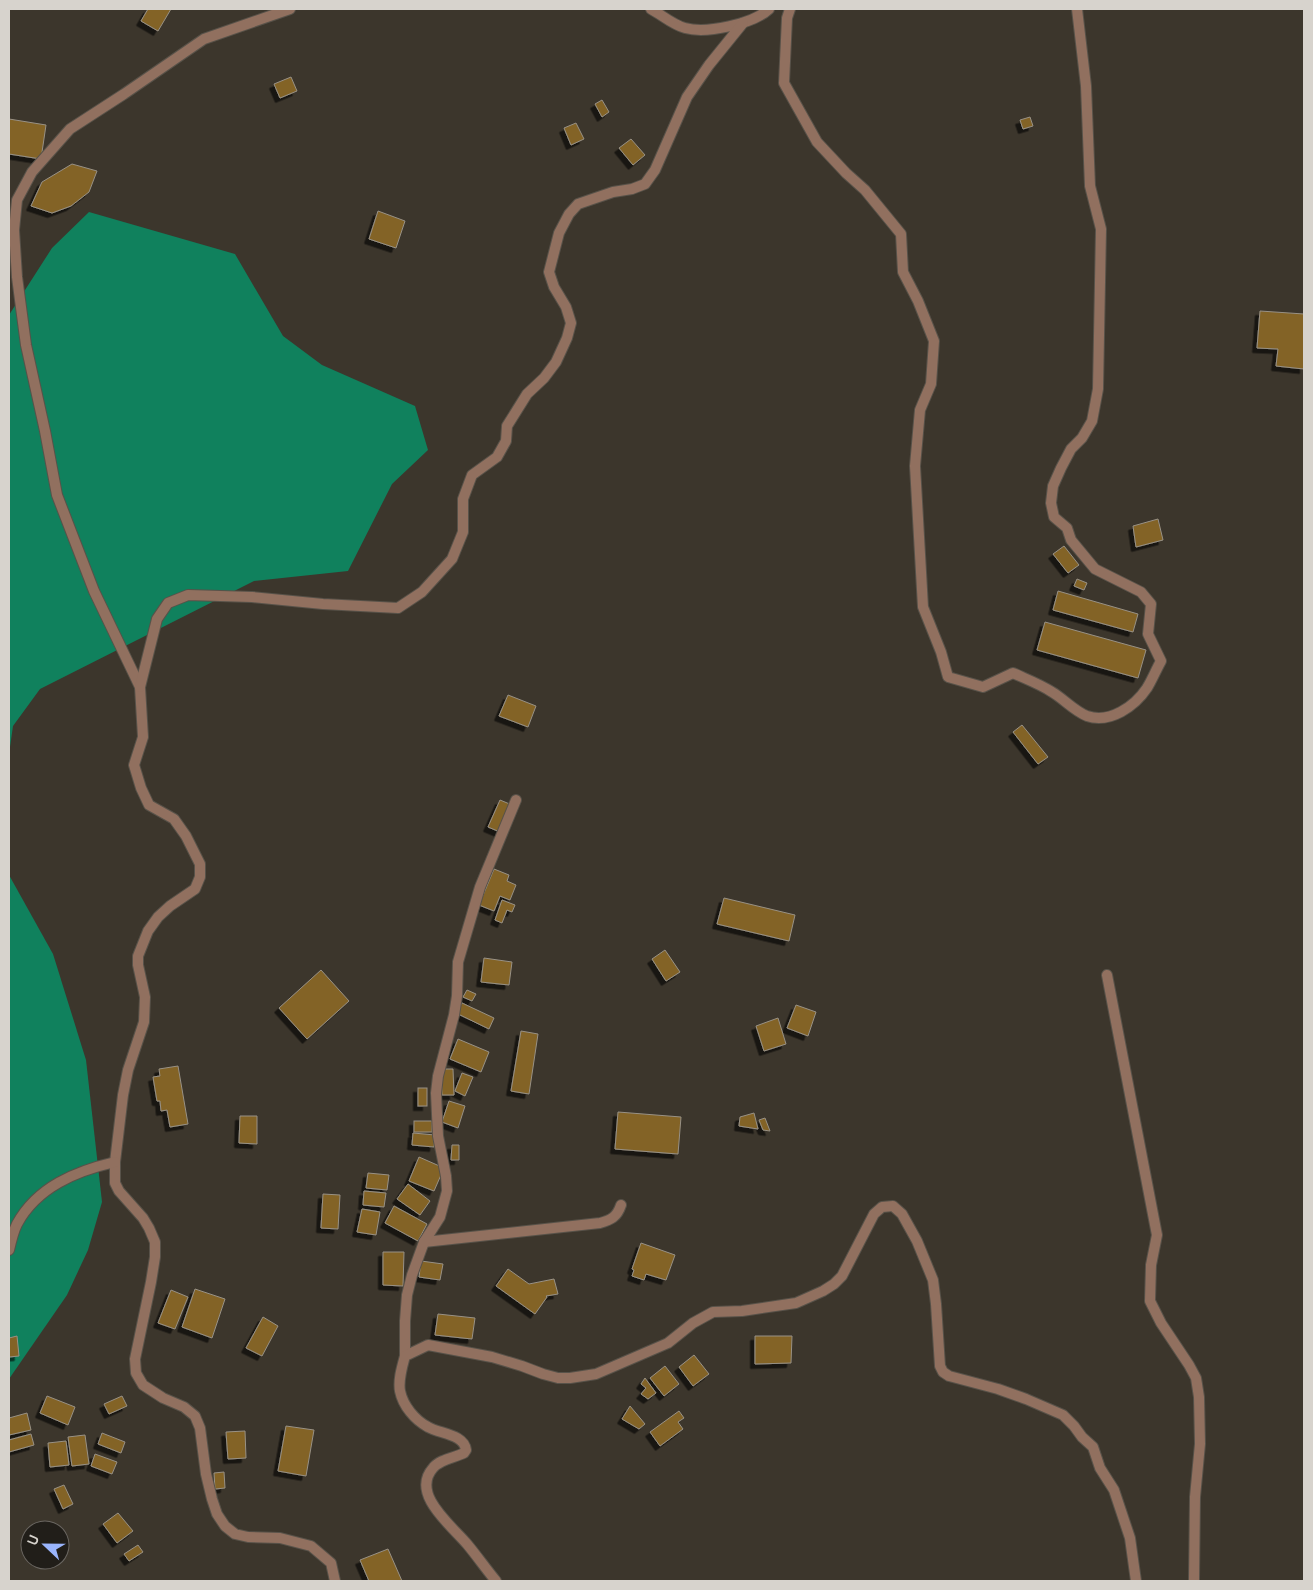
<svg xmlns="http://www.w3.org/2000/svg" width="1313" height="1590" viewBox="0 0 1313 1590" font-family="Overpass,sans-serif">
  <style>
    .forest { fill: #10815d }
    .building { fill: #836326; stroke: #989185; filter: url(#shadow) }
    .lines { fill: none; stroke-linecap: round; stroke-linejoin: round }
    .minor-casing { stroke: #585249; stroke-width: 12 }
    .minor { stroke: #91705f; stroke-width: 10 }
  </style>
  <defs>
    <filter id="shadow"><feDropShadow dx="-4.5" dy="4.5" stdDeviation="0" flood-color="#0009"/></filter>
  </defs>
  <rect width="100%" height="100%" fill="#3c362c"/>
  <!-- forest -->
  <g class="forest">
    <polygon points="89,212 235,254 283,336 322,365 415,406 428,450 392,484 348,571 254,581 40,689 13,726 9,754 9,315 52,248"/>
    <polygon points="9,875 53,954 86,1060 102,1202 88,1250 67,1295 9,1379"/>
  </g>
  <!-- building -->
  <g class="building">
    <polygon points="148,9 171,9 158,31 141,21"/>
    <polygon points="291,77 297,91 280,98 274,84"/>
    <polygon points="602,100 609,112 602,117 595,104"/>
    <polygon points="1030,117 1033,126 1023,129 1020,120"/>
    <polygon points="9,119 46,125 41,159 9,154"/>
    <polygon points="576,123 584,139 571,145 564,128"/>
    <polygon points="631,139 645,155 633,165 619,148"/>
    <polygon points="72,164 97,171 89,192 71,206 52,213 31,206 42,182"/>
    <polygon points="378,211 405,221 396,248 369,239"/>
    <polygon points="1260,311 1304,314 1304,369 1276,366 1278,349 1257,348"/>
    <polygon points="1158,519 1163,540 1136,547 1133,526"/>
    <polygon points="1064,546 1079,565 1068,573 1053,554"/>
    <polygon points="1077,579 1087,583 1084,590 1074,586"/>
    <polygon points="1058,591 1138,614 1133,632 1053,610"/>
    <polygon points="1045,622 1146,650 1138,678 1037,650"/>
    <polygon points="508,695 536,706 528,727 499,716"/>
    <polygon points="1022,725 1048,757 1038,764 1013,732"/>
    <polygon points="500,800 512,805 500,832 488,827"/>
    <polygon points="494,869 509,875 507,881 516,885 510,900 500,896 494,911 479,905"/>
    <polygon points="724,898 795,915 789,941 717,924"/>
    <polygon points="502,900 515,905 512,912 507,910 502,923 495,920"/>
    <polygon points="665,950 680,972 666,981 652,959"/>
    <polygon points="484,958 512,962 509,985 481,982"/>
    <polygon points="321,970 349,1001 307,1039 279,1008"/>
    <polygon points="467,990 476,994 472,1001 463,997"/>
    <polygon points="462,1003 494,1018 489,1029 456,1013"/>
    <polygon points="796,1005 816,1012 808,1036 787,1028"/>
    <polygon points="778,1018 786,1044 764,1051 756,1026"/>
    <polygon points="521,1031 538,1034 529,1094 511,1091"/>
    <polygon points="458,1039 489,1052 481,1072 450,1059"/>
    <polygon points="178,1066 188,1124 170,1127 167,1110 161,1111 160,1101 157,1101 153,1077 160,1076 159,1069"/>
    <polygon points="441,1069 453,1069 454,1095 442,1095"/>
    <polygon points="462,1073 473,1077 465,1096 455,1091"/>
    <rect x="418" y="1088" width="9" height="18"/>
    <polygon points="449,1101 465,1106 458,1128 442,1122"/>
    <polygon points="618,1112 681,1117 678,1154 615,1149"/>
    <polygon points="754,1113 758,1129 739,1126 740,1117"/>
    <polygon points="240,1116 257,1116 257,1144 239,1143"/>
    <polygon points="765,1118 770,1131 763,1130 759,1120"/>
    <rect x="414" y="1121" width="18" height="11"/>
    <polygon points="413,1133 435,1135 434,1147 412,1145"/>
    <polygon points="452,1145 459,1145 459,1160 451,1160"/>
    <polygon points="419,1157 444,1168 434,1191 409,1181"/>
    <polygon points="368,1173 389,1175 387,1190 366,1188"/>
    <polygon points="408,1184 430,1201 420,1215 397,1199"/>
    <polygon points="364,1191 386,1193 384,1207 363,1205"/>
    <polygon points="323,1194 340,1195 338,1229 321,1228"/>
    <polygon points="394,1206 427,1224 418,1241 385,1223"/>
    <polygon points="362,1209 380,1212 376,1235 357,1232"/>
    <polygon points="641,1243 675,1255 666,1280 646,1274 644,1280 632,1276 634,1270 632,1269"/>
    <polygon points="383,1252 404,1252 403,1286 383,1285"/>
    <polygon points="421,1261 443,1264 440,1280 419,1277"/>
    <polygon points="508,1269 529,1284 554,1279 558,1294 546,1296 547,1297 535,1314 496,1286"/>
    <polygon points="195,1289 225,1299 212,1338 182,1327"/>
    <polygon points="171,1290 188,1297 175,1329 158,1323"/>
    <polygon points="438,1314 475,1318 472,1339 435,1335"/>
    <polygon points="263,1317 278,1326 262,1356 246,1348"/>
    <polygon points="17,1336 19,1356 9,1357 9,1338"/>
    <polygon points="755,1336 792,1336 791,1363 755,1364"/>
    <polygon points="694,1355 709,1374 693,1386 679,1367"/>
    <polygon points="665,1366 679,1384 664,1396 650,1378"/>
    <polygon points="645,1378 656,1393 648,1399 641,1394 646,1388 641,1384"/>
    <polygon points="47,1396 75,1407 68,1425 40,1413"/>
    <polygon points="122,1396 127,1406 109,1414 104,1404"/>
    <polygon points="630,1406 645,1424 639,1429 622,1419"/>
    <polygon points="679,1411 684,1418 678,1422 683,1429 660,1446 650,1432"/>
    <polygon points="27,1413 31,1430 9,1435 9,1418"/>
    <polygon points="286,1426 314,1430 306,1476 278,1471"/>
    <polygon points="245,1431 246,1458 228,1459 226,1432"/>
    <polygon points="102,1433 125,1442 121,1453 98,1444"/>
    <polygon points="31,1434 34,1445 9,1452 9,1440"/>
    <polygon points="85,1435 89,1464 72,1466 68,1437"/>
    <polygon points="66,1441 69,1465 50,1467 48,1443"/>
    <polygon points="95,1454 117,1462 112,1474 91,1466"/>
    <polygon points="224,1472 225,1488 215,1489 214,1473"/>
    <polygon points="64,1485 73,1504 63,1509 54,1489"/>
    <polygon points="118,1513 133,1531 117,1543 103,1524"/>
    <polygon points="138,1545 143,1552 129,1561 124,1554"/>
    <polygon points="388,1549 402,1581 369,1581 360,1560"/>
  </g>
  <g class="lines">
    <!-- minor casing -->
    <g class="minor-casing">
      <g id="minor">
        <polyline points="290,9 204,39 124,94 70,129 32,172 17,200 14,230 17,277 26,345 45,431 57,495 94,591 140,687 143,737 134,765 141,788 149,805 174,819 186,836 200,864 200,877 195,889 170,906 158,917 148,931 138,956 138,965 145,997 144,1022 128,1070 123,1095 115,1162 115,1183 119,1191 143,1218 149,1228 155,1242 155,1257 151,1282 135,1359 136,1373 143,1385 163,1398 184,1407 195,1416 200,1428 206,1474 212,1499 217,1514 225,1526 235,1534 248,1537 280,1538 311,1546 331,1563 335,1581"/>
        <path d="M651 9C662 15 673 25 685 28 706 34 753 24 769 9"/>
        <path d="M790 9 787 18 784 83 817 142 846 173 865 190 901 234 903 272 918 301 934 341 931 384 920 410 915 466 923 607 941 652 948 677 983 687 1013 673C1026 679 1040 684 1052 692 1064 699 1074 711 1087 716 1110 724 1135 706 1147 688 1152 680 1156 670 1161 661L1148 634 1151 604 1141 592 1095 569 1071 540 1067 528 1054 517 1051 503 1053 486 1061 468 1071 449 1082 438 1092 421 1098 389 1101 229 1090 186 1086 86 1077 9"/>
        <polyline points="140,687 157,619 168,603 188,595 252,597 323,604 398,608 422,592 452,559 463,532 463,499 472,475 497,457 506,441 507,426 527,394 544,378 556,362 567,338 571,323 566,307 554,287 549,272 559,233 569,214 578,204 613,192 632,189 645,184 655,170 687,97 709,65 743,23"/>
        <polyline points="1107,975 1157,1235 1151,1265 1150,1301 1161,1323 1189,1365 1196,1378 1199,1397 1200,1444 1195,1497 1194,1581"/>
        <path d="M424 1242 600 1223C611 1220 617 1217 621 1205"/>
        <path d="M9 1250C11 1241 13 1232 17 1224 37 1187 76 1171 115 1162"/>
        <polyline points="405,1356 405,1321 407,1295 412,1275 424,1242 440,1217 447,1191 446,1176 438,1136 436,1093 438,1076 454,1015 457,996 458,962 480,887 516,800"/>
        <path d="M496 1581C486 1569 477 1556 467 1544 452 1526 410 1494 433 1468 440 1459 454 1458 464 1453L466 1450C464 1434 440 1434 428 1427 415 1420 403 1406 400 1391 398 1380 402 1367 405 1356L428 1345 492 1357 522 1366 543 1374 558 1378H570L596 1374 668 1343 693 1323 713 1312 742 1311 796 1303 823 1291 834 1284 842 1276 874 1214 882 1207 893 1206 902 1214 917 1241 933 1280 936 1304 940 1366 943 1372 949 1376 998 1389 1026 1399 1063 1415 1074 1426 1082 1437 1093 1447 1100 1468 1114 1490 1130 1538 1136 1581"/>
      </g>
    </g>
    <!-- minor -->
    <use href="#minor" class="minor"/>
  </g>
  <!-- border -->
  <rect width="1313" height="1590" fill="none" stroke="#d7d3cd" stroke-width="20"/>
  <!-- north arrow -->
  <g transform="translate(45 1545) rotate(292)"><circle r="24" fill="#211e19" stroke="#6a6661"/>
  <path d="M0-4L9 19L0 12L-9 19Z" fill="#9ab5fd"/>
  <text y="-8" font-size="14" font-weight="bold" text-anchor="middle" fill="#d7d3cd">U</text>
  </g>
</svg>
